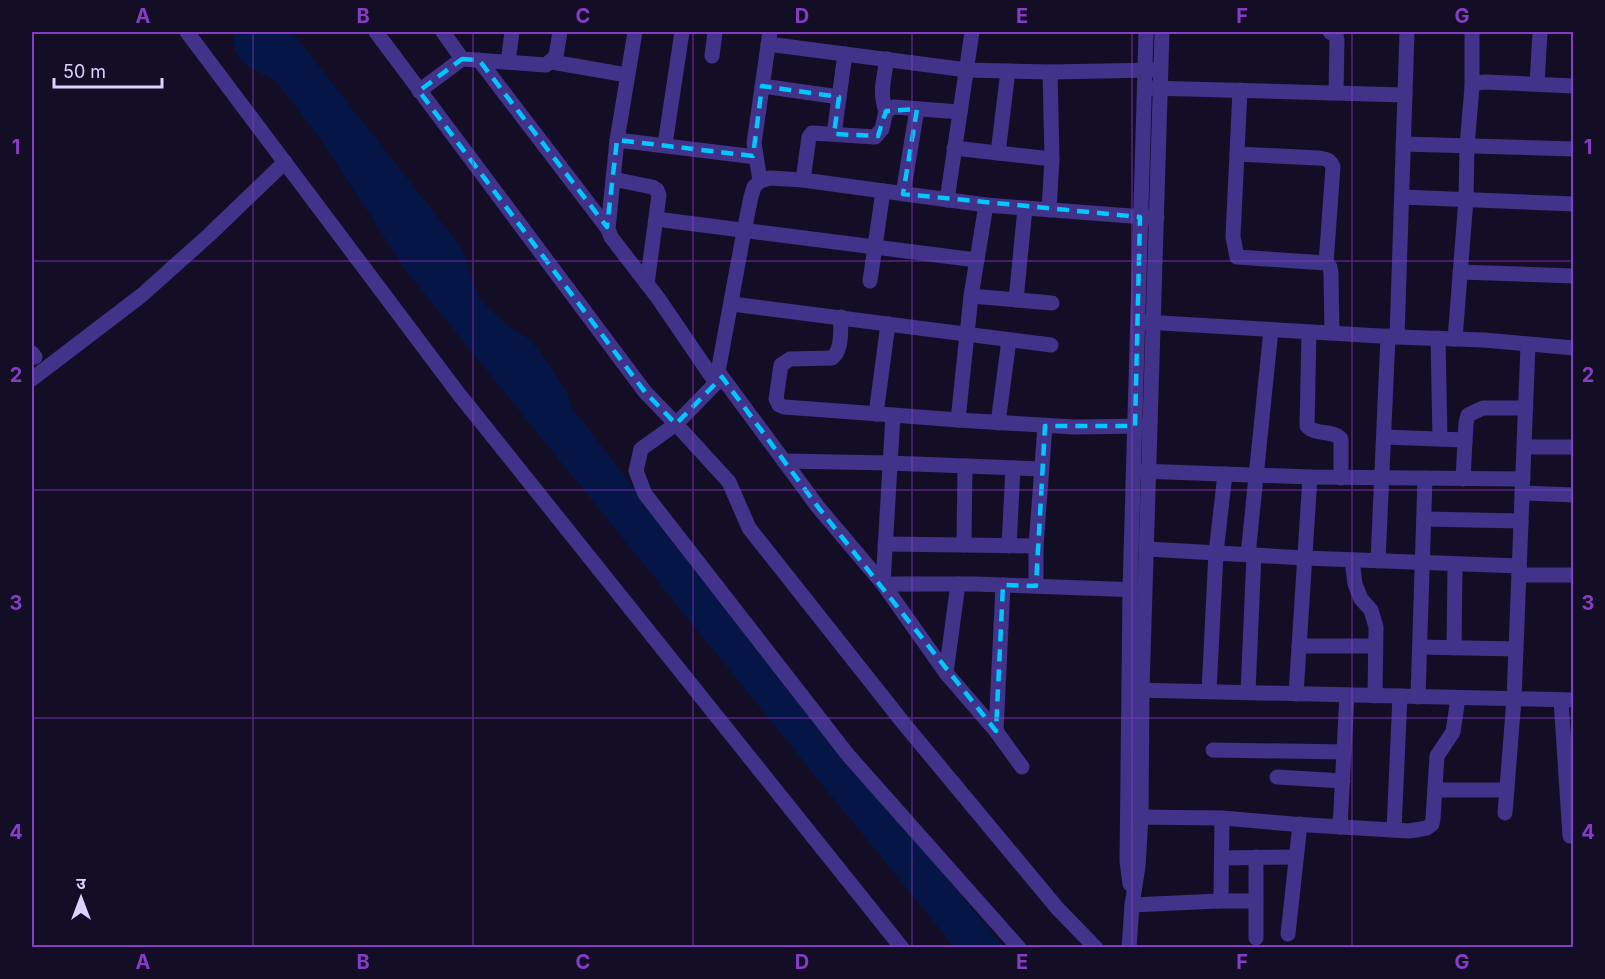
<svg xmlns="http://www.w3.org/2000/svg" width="1605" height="979" viewBox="0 0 1605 979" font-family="Inter,'Noto Sans Devanagari',sans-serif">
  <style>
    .water { fill: #051646 }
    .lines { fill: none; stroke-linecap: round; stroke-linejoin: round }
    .minor { stroke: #403389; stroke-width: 15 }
    .marked { fill: none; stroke: #00c8fd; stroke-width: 4.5; stroke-dasharray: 12 8; stroke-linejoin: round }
    .grid { fill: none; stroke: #853dc5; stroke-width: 1.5; stroke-opacity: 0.55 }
    .neatline { fill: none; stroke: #853dc5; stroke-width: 2 }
    .grid-label { font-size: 20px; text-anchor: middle; font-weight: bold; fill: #853dc5 }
  </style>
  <rect width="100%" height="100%" fill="#140d26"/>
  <!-- water -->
  <path class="water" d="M234 32H292L462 248 480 300 506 324 529 339 540 352 567 392 572 408 810 714 1004 947H954L407 272 321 140 276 81C262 72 243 69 236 52 233 47 234 37 234 32Z"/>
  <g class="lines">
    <!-- minor -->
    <g class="minor">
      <polyline points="187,32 458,393 902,948"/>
      <polyline points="376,32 645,392 676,424 641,449 636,471 645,494 848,755 1019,948"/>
      <polyline points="443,32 462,59"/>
      <polyline points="635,32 617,140 608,229 611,237 658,298 716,383"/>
      <polyline points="1330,32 1336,35 1337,40 1336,92"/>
      <polyline points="768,44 967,70 1050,72 1155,70"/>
      <polyline points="712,56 715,32"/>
      <polyline points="479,60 608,229"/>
      <polyline points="508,62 512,32"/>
      <polyline points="552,62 627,75"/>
      <polyline points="1537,84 1540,32"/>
      <polyline points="762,86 839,97"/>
      <polyline points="1472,87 1472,32"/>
      <polyline points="1150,88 1405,95"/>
      <polyline points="1240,90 1233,237 1237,257 1326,263 1330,267 1331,274 1332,333"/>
      <polyline points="419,91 462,59 546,65 556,56 560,32"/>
      <path d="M886 111C879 94 884 77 887 59"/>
      <polyline points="834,134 845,54"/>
      <polyline points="617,140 756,157"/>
      <polyline points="665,144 682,32"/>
      <polyline points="1403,144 1574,149"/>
      <polyline points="954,148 1052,159"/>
      <polyline points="998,153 1008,71"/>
      <path d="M1237 154 1318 158C1326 159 1330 159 1333 167L1326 263"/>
      <polyline points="613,179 652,187 657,190 659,195 647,284"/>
      <polyline points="803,180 809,137 812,133 875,137 882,129 886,111 894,107 960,112"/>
      <polyline points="760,181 754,143 770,32"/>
      <polyline points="903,194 917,109"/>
      <polyline points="1402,197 1574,204"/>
      <polyline points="947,200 972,32"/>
      <polyline points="986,205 971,296 958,420 1074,427 1145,426"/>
      <polyline points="1049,210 1052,159 1050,72"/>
      <polyline points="656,219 976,260"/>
      <polyline points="1460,272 1574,276"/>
      <polyline points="870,281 883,191"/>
      <polyline points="971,296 1052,303"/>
      <polyline points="1016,300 1025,208"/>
      <polyline points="732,304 1051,345"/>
      <path d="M841 317C840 330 843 349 832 358L790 359 781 365 776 399 779 405 784 407 893 415"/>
      <polyline points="1144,322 1397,337 1484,340 1574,348"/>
      <path d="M1309 332 1307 426C1316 436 1332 429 1341 439V478"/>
      <polyline points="1397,337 1407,32"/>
      <polyline points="1438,338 1440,439"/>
      <polyline points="1455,339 1466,199 1467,146 1472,87 1477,83 1485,82 1574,86"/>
      <polyline points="32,353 35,357"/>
      <polyline points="719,373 818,507 883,584 946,673 996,731 1022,767"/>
      <polyline points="32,379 142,295 209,235 285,162"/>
      <polyline points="876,414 888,324"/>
      <polyline points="958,420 893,415 883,584 974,584 1140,590"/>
      <polyline points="998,423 1009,340"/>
      <polyline points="1384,437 1465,440"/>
      <polyline points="1524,447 1574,447"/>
      <polyline points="784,461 889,463 1041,469"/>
      <polyline points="1139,471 1310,477 1523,479"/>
      <polyline points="1463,479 1466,423 1468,415 1483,408 1526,408"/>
      <polyline points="1522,493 1574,495"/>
      <polyline points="1424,519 1521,521"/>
      <polyline points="885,544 1036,546"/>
      <polyline points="964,545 965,466"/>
      <polyline points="1009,546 1013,468"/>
      <polyline points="1147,549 1305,558 1519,566"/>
      <polyline points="1248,555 1271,330"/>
      <polyline points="1352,560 1355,584 1361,599 1371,610 1376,627 1375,696"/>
      <polyline points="1378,561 1388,336"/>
      <polyline points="1519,575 1574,575"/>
      <polyline points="1036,586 1036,546 1045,426"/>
      <polyline points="1299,646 1375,646"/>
      <polyline points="1420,647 1516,649"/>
      <polyline points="1454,648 1455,564"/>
      <polyline points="946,673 958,584"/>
      <polyline points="1133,690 1574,700"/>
      <polyline points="1209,691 1216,553 1225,474"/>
      <polyline points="1248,692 1254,555"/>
      <polyline points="1296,694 1310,477"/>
      <polyline points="1418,697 1425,478"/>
      <polyline points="1561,700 1570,836 1574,836"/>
      <polyline points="996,731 1003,585"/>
      <polyline points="1213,750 1344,752"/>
      <polyline points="1277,777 1343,781"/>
      <polyline points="1435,790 1507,790"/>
      <polyline points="1505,813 1514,699 1528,345"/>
      <polyline points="1133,817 1222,818 1292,824 1409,831 1427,828 1432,824 1433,818 1437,756 1453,732 1458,698"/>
      <polyline points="1340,827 1347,695"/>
      <polyline points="1394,830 1400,696"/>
      <polyline points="1256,857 1256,938"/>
      <polyline points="1222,858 1296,857"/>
      <polyline points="1130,884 1127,861 1130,590 1146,32"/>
      <polyline points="1219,901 1256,901"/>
      <polyline points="1132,905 1219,901 1221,897 1222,818"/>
      <polyline points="1288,934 1300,824"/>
      <polyline points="1096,948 1058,909 905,725 749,528 729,482 676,424 716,383 744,231 751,197 754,187 760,181 770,178 803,180 986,205 1157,218"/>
      <polyline points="1129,948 1132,905 1138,866 1141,817 1142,689 1162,32"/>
    </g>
  </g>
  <!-- marked area -->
  <path class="marked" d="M462 59 479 60 607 227 617 140 753 156 762 86 839 97 834 134 878 136 886 111 917 109 903 194 1140 217 1135 426H1045L1036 586 1003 585 996 731 818 507 722 377 676 424 645 392 419 91Z"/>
  <!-- grid -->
  <path class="grid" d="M253 32V948M473 32V948M693 32V948M912 32V948M1132 32V948M1352 32V948M32 261H1574M32 490H1574M32 718H1574"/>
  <!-- border -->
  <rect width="1605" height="979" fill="none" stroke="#140d26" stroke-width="66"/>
  <!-- north arrow -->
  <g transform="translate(81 898)" stroke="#140d26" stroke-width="4.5" paint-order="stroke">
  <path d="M0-4.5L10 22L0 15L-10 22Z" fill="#dcd2ff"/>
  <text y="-9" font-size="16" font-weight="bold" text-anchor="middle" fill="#dcd2ff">उ</text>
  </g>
  <!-- scale -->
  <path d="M54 78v9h108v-9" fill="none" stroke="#dcd2ff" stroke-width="3"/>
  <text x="63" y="78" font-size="18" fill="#dcd2ff" stroke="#140d26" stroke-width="4.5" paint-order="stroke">50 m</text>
  <rect x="33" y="33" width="1539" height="913" class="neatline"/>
  <g class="grid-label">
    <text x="143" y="23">A</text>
    <text x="363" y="23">B</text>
    <text x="583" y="23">C</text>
    <text x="802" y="23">D</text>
    <text x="1022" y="23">E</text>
    <text x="1242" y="23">F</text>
    <text x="1462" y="23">G</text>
    <text x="16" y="154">1</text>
    <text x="1588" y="154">1</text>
    <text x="16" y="382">2</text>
    <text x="1588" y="382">2</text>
    <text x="16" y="610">3</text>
    <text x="1588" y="610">3</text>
    <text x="16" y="839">4</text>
    <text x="1588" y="839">4</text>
    <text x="143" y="969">A</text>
    <text x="363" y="969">B</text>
    <text x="583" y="969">C</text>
    <text x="802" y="969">D</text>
    <text x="1022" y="969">E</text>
    <text x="1242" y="969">F</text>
    <text x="1462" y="969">G</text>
  </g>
</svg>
